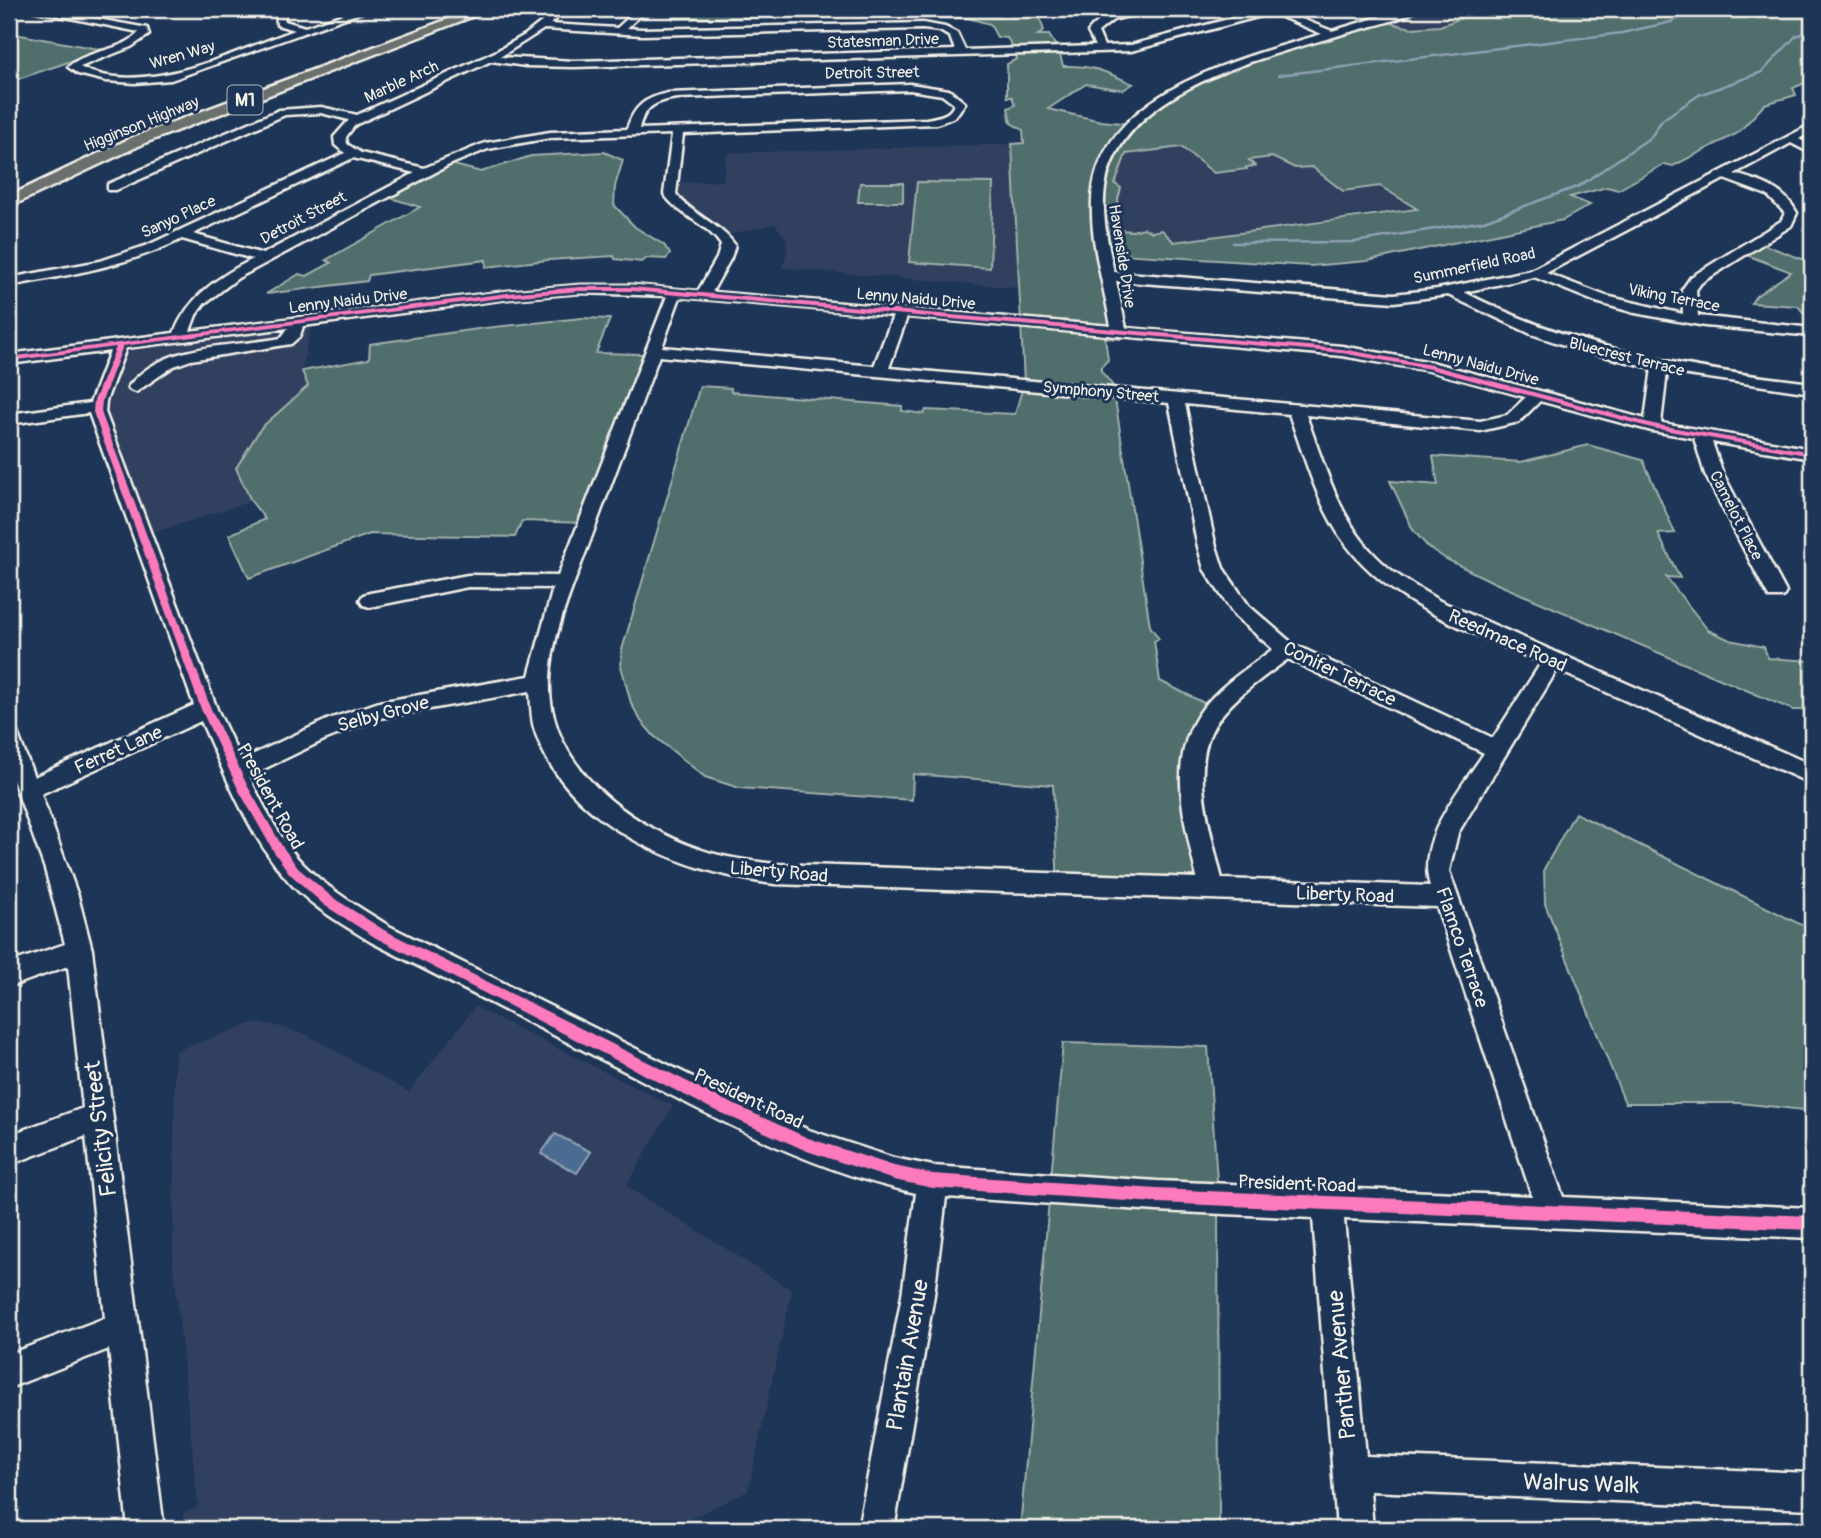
<svg xmlns="http://www.w3.org/2000/svg" width="1821" height="1538" viewBox="0 0 1821 1538" font-family="Pangolin,sans-serif">
  <style>
    .built { fill: #304061 }
    .green { fill: #506e6c; stroke: #a2b0aa; stroke-width: 2; fill-rule: evenodd }
    .water { fill: #4c6c92; stroke: #8fa1b4; stroke-width: 2 }
    .lines { fill: none; stroke-linecap: round; stroke-linejoin: round }
    .stream { stroke: #8fa1b4; stroke-width: 2.5 }
    .minor-casing { stroke: #f4f1e8; stroke-width: 5 }
    .highway-casing { stroke: #f4f1e8; stroke-width: 5 }
    .minor { fill: #1d3557; fill-rule: evenodd }
    .highway { fill: #6a706d; fill-rule: evenodd }
    .cycleway-casing { stroke: #1d3557; stroke-width: 5 }
    .cycleway { fill: #fd7abc; fill-rule: evenodd }
    .labels { text-anchor: middle; stroke-width: 6; stroke-linejoin: round; paint-order: stroke }
    .far-street-label { font-size: 16px; fill: #f4f1e8; stroke: #1d3557 }
    .shield { fill: #1d3557; stroke: #b4b9bc; stroke-width: 2 }
    .shield-label { font-size: 18px; font-weight: bold; fill: #f4f1e8 }
    .street-label { font-size: 19px; fill: #f4f1e8; stroke: #1d3557 }
    .near-street-label { font-size: 23px; fill: #f4f1e8; stroke: #1d3557 }
  </style>
  <rect width="100%" height="100%" fill="#1d3557"/>
  <filter id="ink" filterUnits="userSpaceOnUse"><feTurbulence type="fractalNoise" baseFrequency=".0143" numOctaves="2"/><feDisplacementMap in="SourceGraphic" scale="14" xChannelSelector="R" yChannelSelector="G"/><feConvolveMatrix kernelMatrix="1 2 1 2 8 2 1 2 1" color-interpolation-filters="sRGB"/></filter>
  <g filter="url(#ink)">
    <!-- built -->
    <g class="built">
      <polygon points="1414,9 1545,9 1491,15 1477,12 1440,26 1411,28 1379,20"/>
      <polygon points="1012,144 1018,288 782,268 787,253 787,240 775,224 722,236 680,207 670,183 723,181 727,153"/>
      <polygon points="1181,147 1214,173 1245,167 1248,160 1272,157 1294,168 1312,166 1343,191 1380,186 1418,209 1379,215 1376,212 1174,242 1144,228 1132,231 1120,230 1118,199 1121,188 1115,185 1126,154"/>
      <polygon points="312,320 302,371 309,386 261,428 236,468 251,501 142,536 97,400 120,345"/>
      <polygon points="475,1007 673,1106 626,1186 792,1290 748,1491 669,1529 185,1529 183,1513 198,1507 173,1262 175,1051 253,1023 270,1024 305,1034 409,1092"/>
    </g>
    <!-- green -->
    <g class="green">
      <path d="M683 9H1071L1053 10 1040 18 1044 31 1038 35H1049L1059 51 1063 66C1094 65 1106 72 1133 84L1123 90 1086 84 1048 109 1101 121 1132 124 1208 75 1379 20 1411 28 1440 26 1477 12 1491 15 1545 9H1812V80L1793 88 1796 95 1765 104 1738 133 1673 166 1664 164 1618 190 1607 187 1570 197 1590 205 1563 220 1367 261 1310 266 1105 253 1120 339 1105 338 1108 360 1101 367V371L1113 386 1150 626 1159 639 1154 641 1160 681 1214 708 1195 741 1211 890 1058 886 1053 785 913 774 912 800 739 788 705 777 654 736 641 721 631 703 621 666 622 650 700 386 731 388V392L902 406V411L924 414 926 410 1015 414 1024 383 1012 144 1024 143 1023 130 1011 123 1008 108 1015 105 1012 97H1007V64L1017 59 1016 55 1009 54 1011 44 1007 38 997 37 990 24 968 18H942L947 13 943 12 675 19ZM1181 147 1214 173 1247 169 1246 167 1255 166 1249 160 1272 157 1295 168 1312 167 1343 191 1380 186 1417 209 1174 242 1162 230 1152 232 1144 228 1132 231 1120 230 1118 199 1121 188 1115 184 1126 154Z"/>
      <polygon points="9,33 104,50 9,82"/>
      <polygon points="604,152 623,160 615,186 614,205 635,227 664,245 670,254 666,259 647,258 642,262 615,259 614,256 548,260 486,267 486,260 369,275 367,281 266,294 299,274 307,276 331,263 326,260 420,207 381,195 443,162 481,172 531,156"/>
      <polygon points="917,182 993,183 990,268 909,262"/>
      <polygon points="860,183 903,183 903,202 858,202"/>
      <polygon points="1762,244 1807,261 1812,258 1812,323 1798,306 1751,303 1756,296 1791,272 1744,254"/>
      <polygon points="582,318 610,319 596,353 642,354 652,350 588,523 522,521 515,537 370,534 249,578 229,535 265,519 251,501 236,468 261,428 308,386 302,371 369,359 370,344 485,328"/>
      <polygon points="1588,445 1643,460 1675,533 1658,534 1680,578 1666,577 1708,630 1730,640 1764,647 1768,658 1812,661 1812,710 1793,710 1495,583 1446,559 1428,547 1413,530 1390,481 1438,485 1433,456 1521,462"/>
      <polygon points="1575,813 1812,930 1812,1111 1740,1103 1625,1103 1545,904 1544,869"/>
      <polygon points="1063,1043 1208,1047 1218,1196 1219,1529 1020,1529"/>
    </g>
    <!-- water -->
    <polygon class="water" points="555,1134 591,1152 577,1173 541,1154"/>
    <g class="lines">
      <!-- stream -->
      <g class="stream">
        <polyline points="1279,75 1622,33 1671,22 1698,9"/>
        <polyline points="1233,243 1354,242 1484,221 1579,186 1651,137 1662,120 1699,95 1762,72 1796,36 1812,31"/>
      </g>
      <!-- minor casing -->
      <g class="minor-casing">
        <g id="minor">
          <path d="M26 9H44L147 28 149 35 131 47 80 67C143 99 235 51 295 30L277 25 276 9H284L285 21 305 27 358 9H371L171 80 135 83 106 81 78 74 68 67C87 49 124 52 139 32Z"/>
          <path d="M558 9H568L550 24 617 28 638 9H647L627 28 642 29 923 23 945 27 957 33 965 50 1095 46 1088 32C1103 12 1129 8 1153 9L1113 20 1098 32 1104 46 1131 45 1266 9H1277L1332 31 1405 9H1418C1404 20 1363 28 1343 34 1264 58 1126 87 1106 182 1100 211 1108 244 1114 272L1394 294 1438 289 1531 270 1812 124V131L1799 139 1812 146V154L1791 143 1734 174C1760 181 1784 188 1797 213L1791 226 1701 283 1696 290 1698 316 1812 328V336L1705 326 1635 313 1596 302 1534 277 1464 292C1574 349 1690 369 1812 383V393L1667 372 1661 423 1812 449V459L1712 442 1723 474 1786 592 1783 597H1769L1766 592 1705 474 1694 438 1652 431 1540 401 1519 422 1480 431 1306 415C1325 467 1340 524 1382 562 1399 578 1420 589 1440 601L1812 765V784L1557 670 1458 833 1449 871 1563 1197 1812 1208V1238L1344 1219 1366 1456 1812 1473V1509L1370 1491 1373 1529H1337L1313 1218 1157 1211 946 1197 934 1295 894 1529H858L902 1295 916 1193C816 1172 722 1122 632 1075 545 1031 458 986 371 942 341 923 308 905 285 877 249 835 223 770 201 721L41 794 78 896 92 950 164 1529H128L109 1349 9 1388V1354L105 1318 86 1136 9 1165V1135L83 1108 68 966 9 987V963L65 944 45 869 9 769V730L17 732 34 777 194 705 89 413 9 424V414L90 403 110 351 9 364V354L174 333C189 296 218 277 253 259L182 239C127 266 69 275 9 286V278L100 261 148 245 345 153 335 145 334 137 349 120 321 113 285 115 116 190H108V184L279 110 321 107 357 115 495 52 525 35ZM1272 13 1322 34C1239 59 1097 92 1092 200 1090 243 1104 285 1111 326L712 292 731 258 735 245C719 223 692 215 676 194L683 134 937 124 955 117 965 103 949 90 910 84 668 93C645 98 634 106 627 129L550 132 485 143 424 168 361 153 347 144 346 137 355 125 491 61 525 66 574 67 1131 51ZM544 29 642 35 923 29 940 31 950 37 955 50 574 61 500 57ZM910 90 942 95 954 104C950 116 937 117 926 119L639 129C644 106 656 101 678 98ZM672 134 664 194C679 216 707 223 721 245L717 258 698 291 632 285H580L508 291 190 331 196 315 204 304 238 278 449 165 488 149 550 138ZM353 158 415 173 263 254 193 234ZM1724 179 1767 195 1785 213 1781 221 1691 277 1682 290 1683 314 1606 296 1546 273ZM1116 281 1394 302 1448 295 1531 334 1576 349 1652 368 1645 419 1431 362 1342 346 1126 328ZM580 293 667 296 558 576 468 575 370 593 363 595 360 600 363 605 370 607 468 587 553 588 529 676 379 702 329 719 241 760 217 709 105 412 106 401 126 348 288 328 281 338C230 348 164 341 128 387L130 390 136 392 174 366 191 360 291 344 300 336 303 326 508 299ZM680 297 893 316 874 366 662 347ZM907 317 1342 356 1430 371 1526 397 1507 415 1480 421 889 368ZM659 356 1169 403 1197 543 1204 569 1235 616 1273 649C1249 667 1222 684 1203 708 1165 757 1185 823 1197 878L775 864C751 861 725 858 702 850 628 825 546 765 550 679 552 632 574 584 590 541 613 479 636 418 659 356ZM1185 404 1289 414C1302 450 1313 489 1332 523 1375 601 1465 628 1541 663L1493 738 1293 644 1249 606 1223 568 1215 543ZM1288 659 1484 753C1461 789 1415 840 1430 886L1222 879C1211 832 1187 763 1218 720 1236 695 1264 677 1288 659ZM530 691C531 703 531 717 534 728 564 826 684 873 775 884L1437 907 1532 1196 1157 1181 933 1166 894 1158 809 1130 727 1094 389 926C359 907 329 890 304 865 281 842 263 805 249 776L324 740 380 718Z"/>
        </g>
      </g>
      <!-- highway casing -->
      <g class="highway-casing">
        <polygon id="highway" points="475,9 492,9 145,143 9,207 9,196 133,137"/>
      </g>
      <!-- minor -->
      <use href="#minor" class="minor"/>
      <!-- highway -->
      <use href="#highway" class="highway"/>
      <!-- cycleway casing -->
      <g class="cycleway-casing">
        <polygon id="cycleway" points="580,287 632,287 1342,349 1431,365 1653,424 1812,452 1812,456 1652,428 1430,369 1342,353 632,291 580,291 508,297 123,346 102,401 101,412 211,709 247,785 282,846 298,868 332,897 384,930 722,1099 808,1138 894,1166 933,1174 1157,1189 1812,1216 1812,1230 1157,1203 933,1188 894,1180 807,1151 712,1109 376,938 324,905 290,874 274,852 238,789 201,709 93,412 94,401 116,347 9,361 9,357 508,293"/>
      </g>
      <!-- cycleway -->
      <use href="#cycleway" class="cycleway"/>
    </g>
  </g>
  <g class="labels">
    <!-- far-street labels -->
    <g class="far-street-label">
      <text transform="translate(883 40) rotate(-2)" y="6">Statesman Drive</text>
      <text transform="translate(182 54) rotate(-16)" y="6">Wren Way</text>
      <text transform="translate(872 72) rotate(-1)" y="6">Detroit Street</text>
      <text transform="translate(401 81) rotate(-25)" y="6">Marble Arch</text>
      <text transform="translate(141 123) rotate(-22)" y="6">Higginson Highway</text>
      <text transform="translate(178 216) rotate(-25)" y="6">Sanyo Place</text>
      <text transform="translate(303 217) rotate(-28)" y="6">Detroit Street</text>
      <text transform="translate(1123 256) rotate(81)" y="6">Havenside Drive</text>
      <text transform="translate(1474 265) rotate(-12)" y="6">Summerfield Road</text>
      <text transform="translate(1674 297) rotate(11)" y="6">Viking Terrace</text>
      <text transform="translate(916 298) rotate(5)" y="6">Lenny Naidu Drive</text>
      <text transform="translate(348 300) rotate(-7)" y="6">Lenny Naidu Drive</text>
      <text transform="translate(1627 356) rotate(14)" y="6">Bluecrest Terrace</text>
      <text transform="translate(1481 364) rotate(15)" y="6">Lenny Naidu Drive</text>
      <text transform="translate(1101 391) rotate(5)" y="6">Symphony Street</text>
      <text transform="translate(1737 515) rotate(63)" y="6">Camelot Place</text>
    </g>
    <!-- shield labels -->
    <rect class="shield" x="227.5" y="85.5" width="35" height="29" rx="5"/>
    <g class="shield-label">
      <text x="245" y="106">M1</text>
    </g>
    <!-- street labels -->
    <g class="street-label">
      <text transform="translate(1508 640) rotate(24)" y="7">Reedmace Road</text>
      <text transform="translate(1340 673) rotate(26)" y="7">Conifer Terrace</text>
      <text transform="translate(383 713) rotate(-15)" y="7">Selby Grove</text>
      <text transform="translate(118 749) rotate(-24)" y="7">Ferret Lane</text>
      <text transform="translate(271 796) rotate(61)" y="7">President Road</text>
      <text transform="translate(779 871) rotate(5)" y="7">Liberty Road</text>
      <text transform="translate(1345 894) rotate(2)" y="7">Liberty Road</text>
      <text transform="translate(1463 947) rotate(71)" y="7">Flamco Terrace</text>
      <text transform="translate(749 1098) rotate(25)" y="7">President Road</text>
      <text transform="translate(1297 1183) rotate(2)" y="7">President Road</text>
    </g>
    <!-- near-street labels -->
    <g class="near-street-label">
      <text transform="translate(100 1129) rotate(-97)" y="8">Felicity Street</text>
      <text transform="translate(907 1355) rotate(-80)" y="8">Plantain Avenue</text>
      <text transform="translate(1341 1365) rotate(-95)" y="8">Panther Avenue</text>
      <text transform="translate(1581 1483) rotate(2)" y="8">Walrus Walk</text>
    </g>
  </g>
  <!-- margin -->
  <rect width="1821" height="1538" fill="none" stroke="#1d3557" stroke-width="35"/>
  <rect x="18" y="18" width="1786" height="1503" fill="none" stroke="#f4f1e8" stroke-width="2.5" filter="url(#ink)"/>
</svg>
